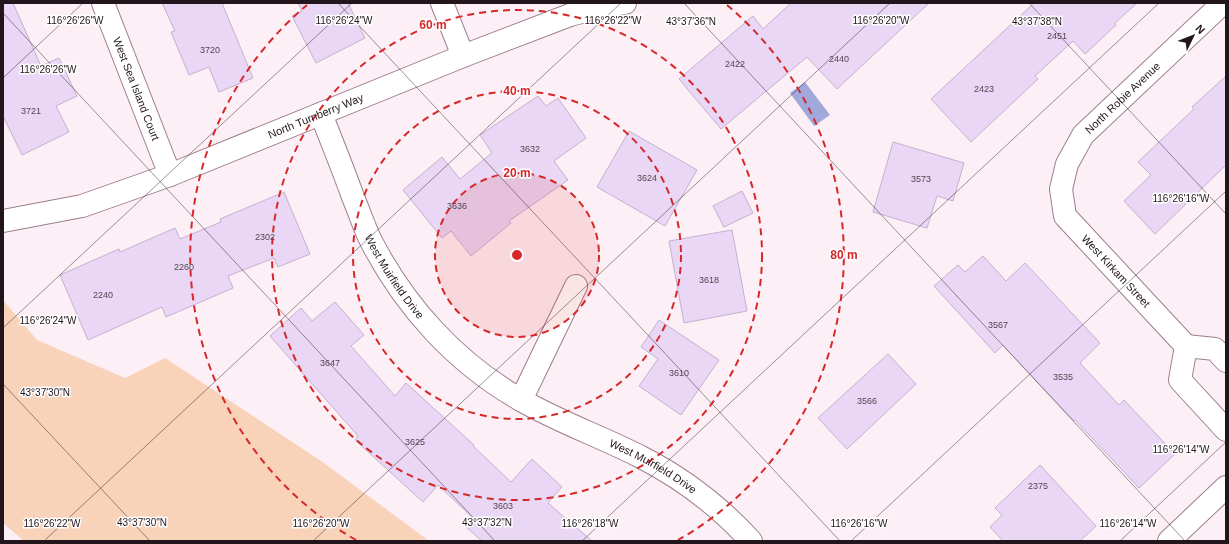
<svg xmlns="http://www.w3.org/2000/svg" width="1229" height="544" viewBox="0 0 1229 544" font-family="Helvetica,sans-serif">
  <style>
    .green { fill: #f8d2b9 }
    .water { fill: #a1a8db }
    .building { fill: #e9d7f5; stroke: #c4b1cf }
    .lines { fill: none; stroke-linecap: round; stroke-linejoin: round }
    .minor-casing { stroke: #9e7e8e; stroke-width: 24 }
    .minor { stroke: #fff; stroke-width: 22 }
    .ticks { fill: none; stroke: #22161c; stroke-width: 1; stroke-opacity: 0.45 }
    .ring { fill: none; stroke: #d62828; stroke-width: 2; stroke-dasharray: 7 5 }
    .labels { text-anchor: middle; stroke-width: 3; stroke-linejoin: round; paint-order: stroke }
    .number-label { font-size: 9px; fill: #544652 }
    .street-label { font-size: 11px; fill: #22161c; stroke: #fff }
    .ticks-label { font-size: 10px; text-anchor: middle; fill: #22161c; stroke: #fff; stroke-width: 3; stroke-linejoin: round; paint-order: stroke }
    .centre { fill: #d62828; stroke: #fff; stroke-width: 2 }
    .ring-label { font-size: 12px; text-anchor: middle; font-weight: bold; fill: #d62828; stroke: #fff; stroke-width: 3; stroke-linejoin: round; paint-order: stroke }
  </style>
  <rect width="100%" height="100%" fill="#fdeff6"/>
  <!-- green -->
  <polygon class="green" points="3,300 37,340 125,378 165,358 324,463 429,541 24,541 3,523"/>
  <!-- water -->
  <polygon class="water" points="805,82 830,115 814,126 790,93"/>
  <!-- building -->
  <g class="building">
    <polygon points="3,3 13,3 41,66 59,58 77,96 56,106 69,132 22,155 3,116"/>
    <polygon points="162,3 222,3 253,78 219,92 209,67 189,75 171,32 175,31"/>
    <polygon points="298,3 348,3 365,38 316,63 292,16 302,11"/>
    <polygon points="791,3 929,3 837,89 807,57 721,129 679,79 753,16 763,29"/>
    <polygon points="1034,3 1137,3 1115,23 1116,25 1085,54 1073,41 1035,76 1038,79 971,142 931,99"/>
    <polygon points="1226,76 1226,165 1155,234 1124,201 1151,175 1138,162 1194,109 1192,107"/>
    <polygon points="538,96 546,106 558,98 586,138 554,161 568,180 509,221 511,223 471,256 451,231 442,238 403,190 442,157 460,179 492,153 480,135"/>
    <polygon points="629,131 697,170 665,226 597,187"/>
    <polygon points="893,142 964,163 953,201 937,196 927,228 873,212"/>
    <polygon points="742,191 753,213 724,227 713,206"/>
    <polygon points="284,192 310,254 278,267 274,258 228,276 233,288 166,317 162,307 88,340 60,275 119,249 120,252 175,228 180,239 221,222 220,219"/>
    <polygon points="732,230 747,311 684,323 669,241"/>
    <polygon points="983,256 1006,281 1025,263 1100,343 1080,363 1119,405 1124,400 1175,454 1139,488 1075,420 1074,421 1003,345 995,353 934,286 958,265 965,272"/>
    <polygon points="335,302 364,335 351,346 395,396 406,383 474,445 473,446 511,482 532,459 562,487 548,503 592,541 482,541 466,527 474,519 438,485 423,502 355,440 358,436 270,336 301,308 312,321"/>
    <polygon points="659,320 719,360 681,415 639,386 658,359 641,347"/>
    <polygon points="888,354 916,384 847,449 818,418"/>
    <polygon points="1040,465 1096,526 1080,541 1003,541 990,527 1002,515 995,508"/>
  </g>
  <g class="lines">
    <!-- minor casing -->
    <g class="minor-casing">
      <g id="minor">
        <path id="s1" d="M103 3 170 175"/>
        <polyline points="442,3 463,56"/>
        <path id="s2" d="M321 114C332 142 343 169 353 197 359 211 364 227 371 241 405 307 456 363 521 400 559 422 602 437 641 457 682 478 720 507 751 541"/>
        <path id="s3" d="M3 221 82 206 170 175 463 56 570 15 600 7 625 3"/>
        <path id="s4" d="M1186 346 1065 216 1061 189 1067 164 1083 135 1223 3"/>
        <polyline points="1226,361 1215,349 1186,346 1180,380 1226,430"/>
        <polyline points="521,400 576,286"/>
        <polyline points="1169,541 1226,487"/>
      </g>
    </g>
    <!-- minor -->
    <use href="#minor" class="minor"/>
  </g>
  <!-- ticks -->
  <path class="ticks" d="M338 3 840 541M684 3 1185 541M1029 3 1226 214M3 13 495 541M3 78 83 3M3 328 352 3M3 384 150 541M44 541 621 3M313 541 890 3M582 541 1159 3M851 541 1226 191M1120 541 1226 442"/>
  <!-- distance rings -->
  <circle cx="517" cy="255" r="82" fill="#d62828" fill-opacity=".12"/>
  <g class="ring">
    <circle cx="517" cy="255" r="82"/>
    <circle cx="517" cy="255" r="164"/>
    <circle cx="517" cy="255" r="245"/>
    <path d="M356 540A327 327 0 0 1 307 5M727 5A327 327 0 0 1 678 540"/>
  </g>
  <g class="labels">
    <!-- number labels -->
    <g class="number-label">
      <text x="1057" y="39">2451</text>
      <text x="210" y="53">3720</text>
      <text x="839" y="62">2440</text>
      <text x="735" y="67">2422</text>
      <text x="984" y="92">2423</text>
      <text x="31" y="114">3721</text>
      <text x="530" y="152">3632</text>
      <text x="647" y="181">3624</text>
      <text x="921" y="182">3573</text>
      <text x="457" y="209">3636</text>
      <text x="265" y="240">2302</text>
      <text x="184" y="270">2260</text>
      <text x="709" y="283">3618</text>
      <text x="103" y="298">2240</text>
      <text x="998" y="328">3567</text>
      <text x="330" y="366">3647</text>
      <text x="679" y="376">3610</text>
      <text x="1063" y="380">3535</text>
      <text x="867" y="404">3566</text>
      <text x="415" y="445">3625</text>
      <text x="1038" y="489">2375</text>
      <text x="503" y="509">3603</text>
    </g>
    <!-- street labels -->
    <g class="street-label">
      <text dy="4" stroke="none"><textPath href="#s1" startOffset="92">West Sea Island Court</textPath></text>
      <text dy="4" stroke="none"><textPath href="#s4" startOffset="318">North Robie Avenue</textPath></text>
      <text dy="4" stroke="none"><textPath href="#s3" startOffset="331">North Turnberry Way</textPath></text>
      <text transform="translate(1116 271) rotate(47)" y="4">West Kirkam Street</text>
      <text dy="4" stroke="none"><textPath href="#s2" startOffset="179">West Muirfield Drive</textPath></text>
      <text dy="4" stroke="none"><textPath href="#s2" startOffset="506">West Muirfield Drive</textPath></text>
    </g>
  </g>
  <g class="ticks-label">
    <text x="75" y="24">116°26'26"W</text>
    <text x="344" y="24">116°26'24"W</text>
    <text x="613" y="24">116°26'22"W</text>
    <text x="881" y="24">116°26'20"W</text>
    <text x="691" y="25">43°37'36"N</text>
    <text x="1037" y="25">43°37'38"N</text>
    <text x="48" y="73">116°26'26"W</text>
    <text x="1181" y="202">116°26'16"W</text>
    <text x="48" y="324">116°26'24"W</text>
    <text x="45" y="396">43°37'30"N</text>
    <text x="1181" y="453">116°26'14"W</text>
    <text x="142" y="526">43°37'30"N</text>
    <text x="487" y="526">43°37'32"N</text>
    <text x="52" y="527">116°26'22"W</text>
    <text x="321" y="527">116°26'20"W</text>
    <text x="590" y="527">116°26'18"W</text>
    <text x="859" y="527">116°26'16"W</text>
    <text x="1128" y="527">116°26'14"W</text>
  </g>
  <circle cx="517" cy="255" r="6" class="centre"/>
  <g class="ring-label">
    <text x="433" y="29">60 m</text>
    <text x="517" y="95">40 m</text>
    <text x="517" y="177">20 m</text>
    <text x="844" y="259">80 m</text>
  </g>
  <!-- border -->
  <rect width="1229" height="544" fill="none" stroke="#22161c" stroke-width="8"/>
  <!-- north arrow -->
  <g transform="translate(1193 36) rotate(47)" stroke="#ffffff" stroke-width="3" paint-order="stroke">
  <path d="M0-3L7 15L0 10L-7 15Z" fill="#22161c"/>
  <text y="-6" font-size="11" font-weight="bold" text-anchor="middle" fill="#22161c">N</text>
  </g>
</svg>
